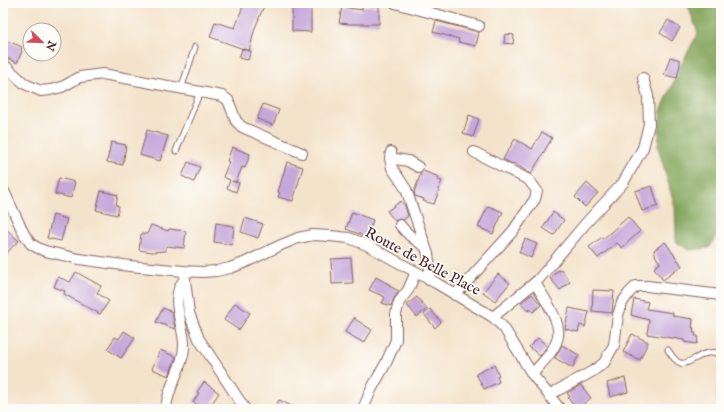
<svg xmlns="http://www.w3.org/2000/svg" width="724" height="412" viewBox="0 0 724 412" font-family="'IM FELL English',serif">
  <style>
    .forest { fill: #84a65c; stroke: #676244 }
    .building { fill: #c6a7da }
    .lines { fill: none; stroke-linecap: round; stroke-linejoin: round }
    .service-casing { stroke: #866463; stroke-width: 7 }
    .minor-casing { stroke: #866463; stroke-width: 12 }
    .service { stroke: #fff; stroke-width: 5 }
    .minor { stroke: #fff; stroke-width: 10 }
    .labels { text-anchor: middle; stroke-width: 3.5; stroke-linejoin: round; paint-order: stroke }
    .street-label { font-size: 15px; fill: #4a1f2b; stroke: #fdfcf7 }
  </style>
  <rect width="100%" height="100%" fill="#fdfcf7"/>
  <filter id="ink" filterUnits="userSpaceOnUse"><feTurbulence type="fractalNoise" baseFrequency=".025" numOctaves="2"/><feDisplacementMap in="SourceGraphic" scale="8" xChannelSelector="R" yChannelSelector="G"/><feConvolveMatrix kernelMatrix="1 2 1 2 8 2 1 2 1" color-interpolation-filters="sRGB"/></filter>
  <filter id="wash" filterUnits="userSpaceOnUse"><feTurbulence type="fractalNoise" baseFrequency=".012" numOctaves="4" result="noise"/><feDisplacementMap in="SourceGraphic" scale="16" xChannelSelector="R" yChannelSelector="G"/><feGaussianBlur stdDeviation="0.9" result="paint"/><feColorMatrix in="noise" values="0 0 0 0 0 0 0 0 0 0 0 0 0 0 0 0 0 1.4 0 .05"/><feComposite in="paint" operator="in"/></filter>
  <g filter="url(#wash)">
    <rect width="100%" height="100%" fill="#f4e3cb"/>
    <!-- forest -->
    <polygon class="forest" points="687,3 721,3 721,229 709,248 689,250 676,242 675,207 658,147 661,111 680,67 698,33"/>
    <g id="blocks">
      <!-- building -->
      <g class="building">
        <polygon points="244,3 256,3 264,6 255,28 249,51 210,37 215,22 235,28"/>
        <polygon points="292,6 311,6 311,32 292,31"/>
        <polygon points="362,6 379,6 379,24 350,24 339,23 342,7 362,10"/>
        <polygon points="668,20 680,28 672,41 660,33"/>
        <polygon points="436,21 479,32 476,46 458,42 459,39 433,32"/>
        <polygon points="505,34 514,35 513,44 504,43"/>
        <polygon points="8,41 22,47 21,50 22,51 17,63 3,56 3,52"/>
        <polygon points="242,49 251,51 248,60 239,58"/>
        <polygon points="670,57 680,60 680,64 677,78 664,75"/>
        <polygon points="263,104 279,110 273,125 257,119"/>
        <polygon points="469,115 479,119 473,137 463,133"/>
        <polygon points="147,130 168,136 160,161 140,155"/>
        <polygon points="542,132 552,138 531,174 513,163 512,164 503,159 515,139 532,149"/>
        <polygon points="111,142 126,145 123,165 107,162"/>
        <polygon points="232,147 250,154 245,168 242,167 236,182 232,181 239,183 236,192 227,188 230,180 223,177 229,162 227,161"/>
        <polygon points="188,162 200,167 194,182 182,176"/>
        <polygon points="287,162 303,167 293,201 278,197 280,193 278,192"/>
        <polygon points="423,171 439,177 438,180 442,181 438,190 439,191 434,204 423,201 424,199 415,196 414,192 421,173"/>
        <polygon points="59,178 75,182 71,198 55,194"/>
        <polygon points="587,183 598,193 585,207 575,197"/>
        <polygon points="652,186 658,206 642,211 635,191"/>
        <polygon points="101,191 118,195 116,205 119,206 117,215 96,210"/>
        <polygon points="401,201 405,206 408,216 403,220 399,219 395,221 387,211"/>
        <polygon points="488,206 503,212 493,234 478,227"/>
        <polygon points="352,212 373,220 367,237 346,229"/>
        <polygon points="553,212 564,220 554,235 543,228"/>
        <polygon points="53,215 67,219 61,241 47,238"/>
        <polygon points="628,217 640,231 622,248 617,243 598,258 589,247 602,237 603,239"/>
        <polygon points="245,218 263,224 258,238 241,232"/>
        <polygon points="216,223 234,226 232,245 214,242"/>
        <polygon points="151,225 168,231 169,229 186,231 184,248 166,246 166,251 152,252 139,250 141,234 147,234"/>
        <polygon points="3,226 19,241 12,247 3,258"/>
        <polygon points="525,239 537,244 531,258 519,252"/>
        <polygon points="665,242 682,266 663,280 654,268 660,263 656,257 654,250"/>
        <polygon points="351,258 353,283 332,284 331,259"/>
        <polygon points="561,269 570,282 560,290 550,278 556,272"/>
        <polygon points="76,272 101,286 97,293 109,301 100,314 64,294 65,291 54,287 58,277 70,282"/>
        <polygon points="498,274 510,283 495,301 483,292"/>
        <polygon points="376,277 390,285 389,286 399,291 394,298 391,306 382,303 385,297 369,290"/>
        <polygon points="593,290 614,291 612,313 592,311"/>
        <polygon points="532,294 541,305 533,312 530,309 528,311 521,303"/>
        <polygon points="417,297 427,309 417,317 407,305"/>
        <polygon points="634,299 648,302 646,309 673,313 673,316 693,319 692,328 694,328 693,333 696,333 695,336 698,336 697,344 684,342 684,340 647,334 649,320 631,315"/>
        <polygon points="235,303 250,313 239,330 224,320"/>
        <polygon points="163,308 172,312 175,328 175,329 156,322"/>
        <polygon points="569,308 589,312 585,327 580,325 578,332 565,329"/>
        <polygon points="430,309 441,322 435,328 424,314"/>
        <polygon points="355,317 355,319 372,330 364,343 345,332"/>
        <polygon points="124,331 135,338 121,358 107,349 115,337 119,339"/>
        <polygon points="632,334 648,342 640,360 623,352"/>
        <polygon points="538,338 547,346 540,356 529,347"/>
        <polygon points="562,345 579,355 572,368 555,358"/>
        <polygon points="160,350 176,357 169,376 152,369"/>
        <polygon points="494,365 499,375 497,376 499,382 484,389 476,374"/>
        <polygon points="625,378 628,392 610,397 607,383"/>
        <polygon points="204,382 219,393 208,409 203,409 193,402 199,393 197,392"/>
        <polygon points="581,385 591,398 577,409 576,409 568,398 570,397 567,393"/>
        <polygon points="279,400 298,409 274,409"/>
      </g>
    </g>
  </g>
  <g filter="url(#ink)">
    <use href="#blocks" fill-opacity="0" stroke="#866463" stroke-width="1"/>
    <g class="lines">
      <!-- service casing -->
      <g class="service-casing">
        <g id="service">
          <polyline points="181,89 195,47"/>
          <polyline points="176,151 200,92"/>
          <path d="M668 350C681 371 685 363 702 355 707 352 715 353 721 352"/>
        </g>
      </g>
      <!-- minor casing -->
      <g class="minor-casing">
        <g id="minor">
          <polyline points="395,3 479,26"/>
          <polyline points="3,64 25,84 41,91 50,90 62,87 80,77 103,74 222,96 228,100 236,121 242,127 302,153"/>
          <polyline points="391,152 390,158 392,168 406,189 428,254 430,267 429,280"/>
          <polyline points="390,158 408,161 418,167"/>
          <polyline points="3,189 24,234 31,244 38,248 45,251 79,259 130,266 184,271 202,272 216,271 230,268 244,263 281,245 298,238 313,235 330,236 349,238 367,245 436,283 493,317 504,328 532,374 560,409"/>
          <path d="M400 225C407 234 414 240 425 246"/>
          <polyline points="184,271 189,313 199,339 245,409"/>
          <polyline points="455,295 513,231 535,199 537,191 529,180 474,152"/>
          <polyline points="493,317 538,280 586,223 623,183 643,148 649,124 648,96 643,78"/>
          <path d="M532 374C541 364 556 350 558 336 561 321 543 296 535 283"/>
          <polyline points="549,395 593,371 604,363 614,345 618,315 622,303 629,293 636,286 647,286 721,295"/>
          <path d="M166 409C167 386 185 366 184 343 183 323 169 298 184 280"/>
          <polyline points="363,409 372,388 386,363 396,340 396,314 399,302 408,290 416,272"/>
        </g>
      </g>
      <!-- service -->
      <use href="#service" class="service"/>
      <!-- minor -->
      <use href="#minor" class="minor"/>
    </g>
  </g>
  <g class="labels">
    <!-- street labels -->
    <g class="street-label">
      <text transform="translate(423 261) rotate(28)" y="5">Route de Belle Place</text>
    </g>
  </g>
  <!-- margin -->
  <rect width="724" height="412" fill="none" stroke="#fdfcf7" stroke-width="16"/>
  <!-- north arrow -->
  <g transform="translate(42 42) rotate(113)"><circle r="19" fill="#fdfcf7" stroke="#b5a4a5"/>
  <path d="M0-3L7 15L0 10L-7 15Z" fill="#d1495b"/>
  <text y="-6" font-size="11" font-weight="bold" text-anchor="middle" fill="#4a1f2b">N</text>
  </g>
</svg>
